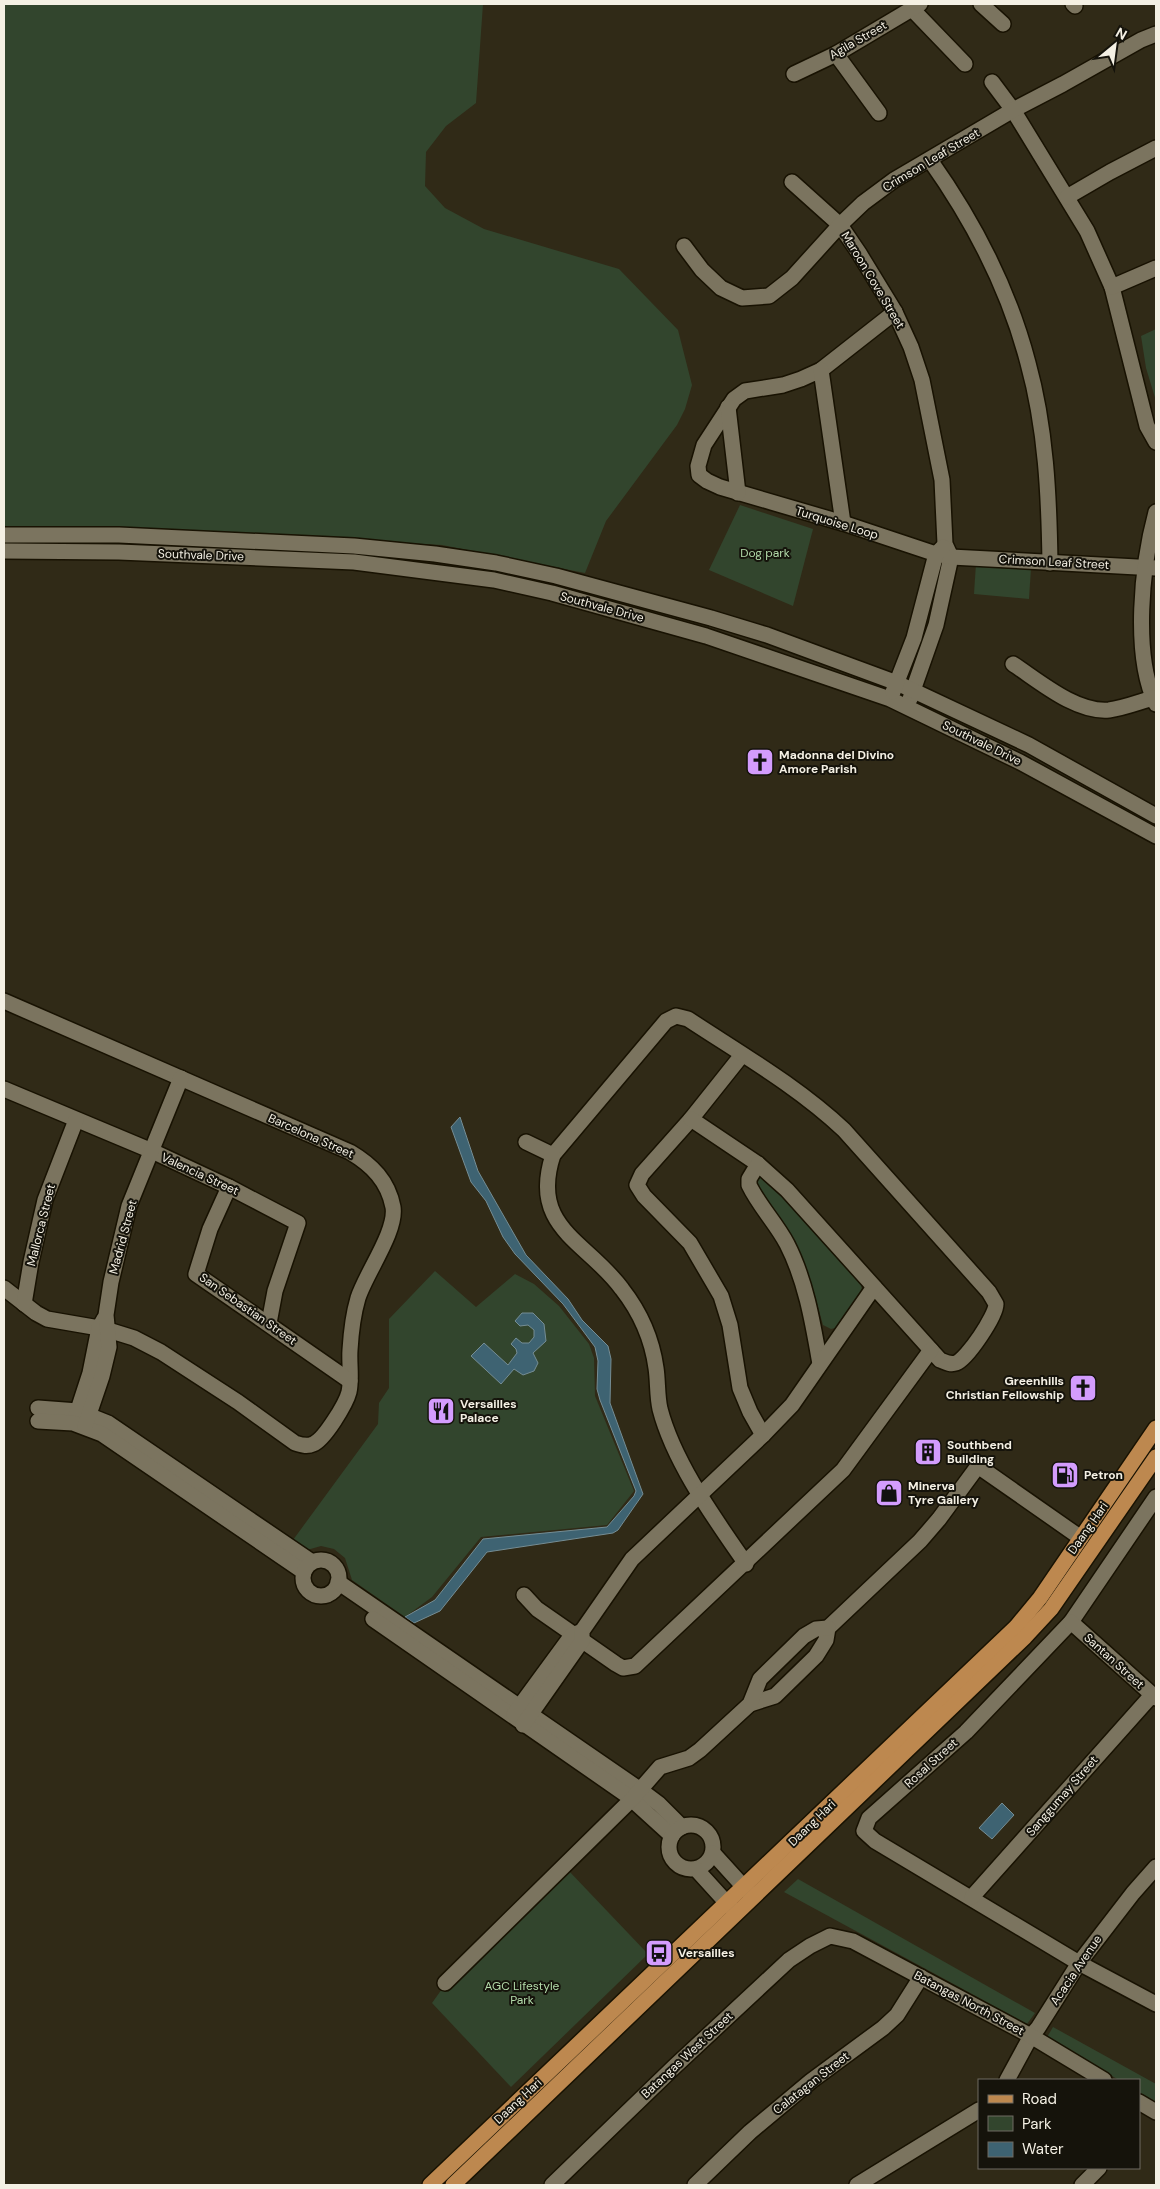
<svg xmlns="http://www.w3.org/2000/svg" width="1160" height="2189" viewBox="0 0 1160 2189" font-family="'DM Sans',sans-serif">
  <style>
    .green { fill: #32452d }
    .water { fill: #3e6372; stroke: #758d94 }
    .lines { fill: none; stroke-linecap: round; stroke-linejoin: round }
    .minor-casing { stroke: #181202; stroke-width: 18 }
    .major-casing { stroke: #181202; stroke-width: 18 }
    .minor { stroke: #7b745f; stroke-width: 15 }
    .major { stroke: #bd884f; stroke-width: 15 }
    .labels { text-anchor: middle; stroke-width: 4; stroke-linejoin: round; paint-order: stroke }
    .street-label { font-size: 12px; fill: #f4f0e4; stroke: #15130b }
    .park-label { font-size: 12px; fill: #b3dbaa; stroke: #15130b }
    .poi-label { font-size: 12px; font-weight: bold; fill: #f4f0e4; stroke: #15130b; text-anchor: start }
  </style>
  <rect width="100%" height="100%" fill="#302a17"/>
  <!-- green -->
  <g class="green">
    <polygon points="4,4 483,4 476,103 446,126 426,152 425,186 445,208 484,229 619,269 678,330 692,385 685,409 677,425 606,521 585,573 442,545 188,531 4,526"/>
    <polygon points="1156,329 1156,401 1146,368 1141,336"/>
    <polygon points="740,505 813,529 793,606 709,570"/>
    <polygon points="976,563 1031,568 1029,599 974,594"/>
    <polygon points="762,1176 783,1196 861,1284 862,1291 835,1328 831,1329 823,1325 811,1282 796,1247 780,1218 756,1182"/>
    <polygon points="435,1271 476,1307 515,1274 534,1284 559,1306 589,1344 594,1358 595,1396 634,1491 607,1525 481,1537 432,1597 405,1617 352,1580 345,1558 334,1549 321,1546 307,1550 293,1540 378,1424 379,1403 389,1388 389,1319"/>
    <polygon points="568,1870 648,1954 511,2087 432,2003 452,1975"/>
    <polygon points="798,1879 1035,2013 1027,2024 784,1892"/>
    <polygon points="1053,2027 1156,2084 1156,2102 1139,2092 1139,2080 1119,2080 1046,2039"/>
  </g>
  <!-- water -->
  <g class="water">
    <polygon points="460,1117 478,1171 526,1255 568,1299 582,1320 608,1346 611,1359 610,1403 643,1494 618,1530 613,1533 487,1552 440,1611 414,1623 405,1617 435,1600 483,1539 607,1527 634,1496 636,1491 600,1400 597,1389 598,1361 595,1347 563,1304 515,1254 503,1237 486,1201 471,1182 451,1127"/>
    <polygon points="522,1313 533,1313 544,1324 546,1341 533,1353 538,1363 534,1371 523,1375 514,1369 501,1384 471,1356 484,1343 508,1365 517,1353 516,1349 511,1344 516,1338 522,1343 529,1343 534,1337 534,1330 528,1325 520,1326 515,1321"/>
    <polygon points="1002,1803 1014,1815 992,1839 979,1828"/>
  </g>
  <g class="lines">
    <!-- minor casing -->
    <g class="minor-casing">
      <g id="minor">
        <polyline points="981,4 1003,24"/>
        <polyline points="1073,4 1075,6"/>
        <polyline points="912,9 965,64"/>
        <polyline points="836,54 879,113"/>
        <polyline points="794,74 836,54 920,4"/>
        <polyline points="992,82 1013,110 1087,231 1112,287 1147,426 1156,442"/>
        <path d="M930 160C974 222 1009 290 1028 363 1046 428 1049 496 1050 563"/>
        <polyline points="792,182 840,225 859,253 895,312 911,347 922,380 942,480 945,544 951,557 936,625 910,699"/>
        <polyline points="1067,197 1110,172 1156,148"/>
        <polyline points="684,246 702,270 721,288 742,298 769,296 792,278 840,225 863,203 894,180 1013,110 1063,84 1141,40 1156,34"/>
        <polyline points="1112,287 1156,268"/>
        <polyline points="895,312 821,370 801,379 783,385 745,391 734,399 704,445 698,466 699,475 707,481 720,487 843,523 936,554 951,557 1156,568"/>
        <polyline points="821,370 843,523"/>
        <polyline points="728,407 738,493"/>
        <path d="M1156 512C1142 564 1132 654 1156 704"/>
        <polyline points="4,535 119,535 354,546 435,554 496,563 556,576 711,618 767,635 897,683 1029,745 1156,816"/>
        <polyline points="4,551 119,552 354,562 494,580 552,593 706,636 890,699 1020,762 1156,836"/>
        <path d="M1013 664C1039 681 1076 713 1109 710 1124 708 1139 702 1153 698"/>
        <polyline points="893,692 914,638 936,554 943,547"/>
        <path d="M4 1001 350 1152C372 1165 388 1181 393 1207 397 1231 366 1273 358 1298 353 1315 351 1333 350 1350 349 1364 352 1378 349 1392 346 1404 324 1440 313 1444 307 1447 301 1445 295 1443L238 1402 161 1352 134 1338 105 1329 47 1319 36 1313 4 1288"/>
        <polyline points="742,1055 691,1119 642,1174 637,1185 644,1196 690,1243 721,1296 730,1325 740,1388 750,1412 763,1435"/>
        <polyline points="4,1089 152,1151 229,1187 298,1223 275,1291 269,1323"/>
        <path d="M691 1119 758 1164 787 1190 940 1360C945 1362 950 1365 956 1363 967 1359 996 1316 996 1304L989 1292 844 1130C797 1086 741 1054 688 1019L676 1016 666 1021 553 1155C529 1228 587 1241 622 1289 640 1312 652 1339 656 1368 658 1381 657 1396 660 1409 674 1463 715 1519 746 1564"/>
        <polyline points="526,1142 553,1155"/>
        <path d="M758 1164 749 1179V1185C759 1206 776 1223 787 1244 806 1281 813 1324 820 1364"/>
        <polyline points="229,1187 210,1229 196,1274 350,1381"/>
        <polyline points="24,1304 31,1262 45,1200 76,1120"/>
        <polyline points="38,1408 78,1411 108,1423 312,1562"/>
        <polyline points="75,1419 90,1373 99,1328 104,1319"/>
        <polyline points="38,1421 73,1423 102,1434 304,1572"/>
        <polyline points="85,1426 102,1376 109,1347 106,1315 111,1282 129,1206 181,1078"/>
        <polyline points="1156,1497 1071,1622 966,1732 869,1818 864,1831 875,1841 1079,1963 1156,2004"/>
        <circle cx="321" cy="1578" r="18"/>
        <polyline points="338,1582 639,1789 659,1804 682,1827"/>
        <polyline points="524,1595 537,1609 616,1664 623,1668 635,1666 843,1470 931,1350"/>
        <polyline points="373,1619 628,1796 672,1836"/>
        <polyline points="1071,1622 1156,1698"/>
        <polyline points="750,1704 775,1696 816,1656 826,1640 828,1628 920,1541 939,1519 978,1466 1081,1538"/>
        <polyline points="514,1714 572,1635 580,1632"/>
        <polyline points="523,1725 582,1641 582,1631 632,1559 763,1435 792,1405 874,1287"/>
        <circle cx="691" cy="1847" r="22"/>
        <polyline points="713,1853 752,1896"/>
        <polyline points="696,1869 735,1912"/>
        <polyline points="972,1897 1152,1695"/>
        <polyline points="445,1983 632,1799 660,1767 689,1758 700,1750 750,1704 760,1679 804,1636 816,1629 828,1628"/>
        <polyline points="1007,2080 1031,2036 1038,2028 1079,1963 1133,1893 1156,1867"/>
        <polyline points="1139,2102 1156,2112"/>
        <polyline points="552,2185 674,2067 789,1960 810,1946 830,1936 853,1941 1031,2036 1104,2080"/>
        <polyline points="695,2185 750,2132 811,2081 883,2028 897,2015 921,1977"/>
        <polyline points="857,2185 979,2110"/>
        <polyline points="1082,2185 1099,2168"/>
      </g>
    </g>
    <!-- major casing -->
    <g class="major-casing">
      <g id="major">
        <polyline points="430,2185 1016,1627 1040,1598 1156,1428"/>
        <polyline points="453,2185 1025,1637 1051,1609 1156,1457"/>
      </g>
    </g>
    <!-- minor -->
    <use href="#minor" class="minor"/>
    <!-- major -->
    <use href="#major" class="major"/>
  </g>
  <!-- icons -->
  <defs>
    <g id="church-square" transform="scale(1.4375)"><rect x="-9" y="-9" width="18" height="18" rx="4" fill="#d39cfd" stroke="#15130b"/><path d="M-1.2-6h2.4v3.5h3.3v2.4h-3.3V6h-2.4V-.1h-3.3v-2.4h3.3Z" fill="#111"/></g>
    <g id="restaurant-square" transform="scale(1.4375)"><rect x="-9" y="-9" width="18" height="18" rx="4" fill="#d39cfd" stroke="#15130b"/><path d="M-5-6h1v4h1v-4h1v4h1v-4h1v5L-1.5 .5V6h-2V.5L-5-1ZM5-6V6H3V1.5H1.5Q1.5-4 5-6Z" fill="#111"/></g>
    <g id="building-square" transform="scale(1.4375)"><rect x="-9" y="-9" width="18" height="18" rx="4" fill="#d39cfd" stroke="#15130b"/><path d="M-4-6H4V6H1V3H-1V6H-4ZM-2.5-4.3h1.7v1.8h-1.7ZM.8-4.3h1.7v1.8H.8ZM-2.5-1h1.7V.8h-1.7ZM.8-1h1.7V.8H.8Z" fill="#111"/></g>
    <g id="fuel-square" transform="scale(1.4375)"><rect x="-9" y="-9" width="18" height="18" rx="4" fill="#d39cfd" stroke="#15130b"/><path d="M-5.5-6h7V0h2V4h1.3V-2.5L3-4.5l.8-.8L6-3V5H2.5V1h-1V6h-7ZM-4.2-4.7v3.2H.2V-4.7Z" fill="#111"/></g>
    <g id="shop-square" transform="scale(1.4375)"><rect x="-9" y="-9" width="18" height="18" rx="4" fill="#d39cfd" stroke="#15130b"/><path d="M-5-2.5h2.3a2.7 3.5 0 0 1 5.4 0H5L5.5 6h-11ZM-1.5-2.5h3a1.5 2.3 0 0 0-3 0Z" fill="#111"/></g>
    <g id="bus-square" transform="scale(1.4375)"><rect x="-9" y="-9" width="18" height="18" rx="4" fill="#d39cfd" stroke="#15130b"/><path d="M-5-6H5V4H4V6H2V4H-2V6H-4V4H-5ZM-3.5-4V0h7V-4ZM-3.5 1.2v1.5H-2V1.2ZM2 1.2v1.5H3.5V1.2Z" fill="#111"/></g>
  </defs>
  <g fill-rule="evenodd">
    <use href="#church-square" x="760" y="762"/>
    <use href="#church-square" x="1083" y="1388"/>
    <use href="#restaurant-square" x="441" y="1411"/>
    <use href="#building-square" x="928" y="1452"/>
    <use href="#fuel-square" x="1065" y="1475"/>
    <use href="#shop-square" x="889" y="1493"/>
    <use href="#bus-square" x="659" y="1953"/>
  </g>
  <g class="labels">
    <!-- street labels -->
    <g class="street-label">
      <text transform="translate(858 40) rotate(-30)" y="4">Agila Street</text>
      <text transform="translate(931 160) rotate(-31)" y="4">Crimson Leaf Street</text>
      <text transform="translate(873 280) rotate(59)" y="4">Maroon Cove Street</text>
      <text transform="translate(837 523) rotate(17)" y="4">Turquoise Loop</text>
      <text transform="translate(201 555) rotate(2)" y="4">Southvale Drive</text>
      <text transform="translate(1054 562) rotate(3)" y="4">Crimson Leaf Street</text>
      <text transform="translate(602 607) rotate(15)" y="4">Southvale Drive</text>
      <text transform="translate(982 743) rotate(26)" y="4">Southvale Drive</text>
      <text transform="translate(311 1136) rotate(24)" y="4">Barcelona Street</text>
      <text transform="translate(200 1174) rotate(25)" y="4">Valencia Street</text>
      <text transform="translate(41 1225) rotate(-76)" y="4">Mallorca Street</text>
      <text transform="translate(123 1237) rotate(-75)" y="4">Madrid Street</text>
      <text transform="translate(248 1309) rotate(35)" y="4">San Sebastian Street</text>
      <text transform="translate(1088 1528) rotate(-55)" y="4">Daang Hari</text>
      <text transform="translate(1114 1661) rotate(42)" y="4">Santan Street</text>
      <text transform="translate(931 1763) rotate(-42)" y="4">Rosal Street</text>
      <text transform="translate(1062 1796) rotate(-49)" y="4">Sanggumay Street</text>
      <text transform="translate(812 1823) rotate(-44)" y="4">Daang Hari</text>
      <text transform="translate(1076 1970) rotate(-56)" y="4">Acacia Avenue</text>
      <text transform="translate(969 2003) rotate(28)" y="4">Batangas North Street</text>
      <text transform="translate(687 2055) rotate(-43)" y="4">Batangas West Street</text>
      <text transform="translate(811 2083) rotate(-38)" y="4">Calatagan Street</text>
      <text transform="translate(518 2101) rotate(-43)" y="4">Daang Hari</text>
    </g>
    <!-- park labels -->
    <g class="park-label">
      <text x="765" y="557">Dog park</text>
      <text x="522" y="1990">AGC Lifestyle<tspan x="522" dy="14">Park</tspan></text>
    </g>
    <!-- poi labels -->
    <g class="poi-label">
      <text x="779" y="759">Madonna del Divino<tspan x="779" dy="14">Amore Parish</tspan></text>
      <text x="1064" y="1385" text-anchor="end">Greenhills<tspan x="1064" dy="14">Christian Fellowship</tspan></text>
      <text x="460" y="1408">Versailles<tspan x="460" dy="14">Palace</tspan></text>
      <text x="947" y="1449">Southbend<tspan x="947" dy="14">Building</tspan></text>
      <text x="1084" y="1479">Petron</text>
      <text x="908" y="1490">Minerva<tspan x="908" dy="14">Tyre Gallery</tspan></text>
      <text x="678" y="1957">Versailles</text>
    </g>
  </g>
  <!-- border -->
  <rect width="1160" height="2189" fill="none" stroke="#f4f0e4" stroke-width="10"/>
  <!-- legend -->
  <rect x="978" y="2079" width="162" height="90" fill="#15130b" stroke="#6e6b62"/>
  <rect x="988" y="2095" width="25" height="8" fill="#bd884f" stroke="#6e6b62"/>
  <text x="1022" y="2104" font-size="15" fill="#f4f0e4">Road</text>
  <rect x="988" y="2116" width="25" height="15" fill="#32452d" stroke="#6e6b62"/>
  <text x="1022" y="2129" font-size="15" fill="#f4f0e4">Park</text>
  <rect x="988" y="2142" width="25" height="15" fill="#3e6372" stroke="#6e6b62"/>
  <text x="1022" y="2154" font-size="15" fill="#f4f0e4">Water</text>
  <!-- north arrow -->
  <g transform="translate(1115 45) rotate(29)" stroke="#15130b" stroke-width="4" paint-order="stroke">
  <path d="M0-4L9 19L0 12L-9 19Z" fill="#f4f0e4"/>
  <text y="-8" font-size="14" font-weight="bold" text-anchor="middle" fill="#f4f0e4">N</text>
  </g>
</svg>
